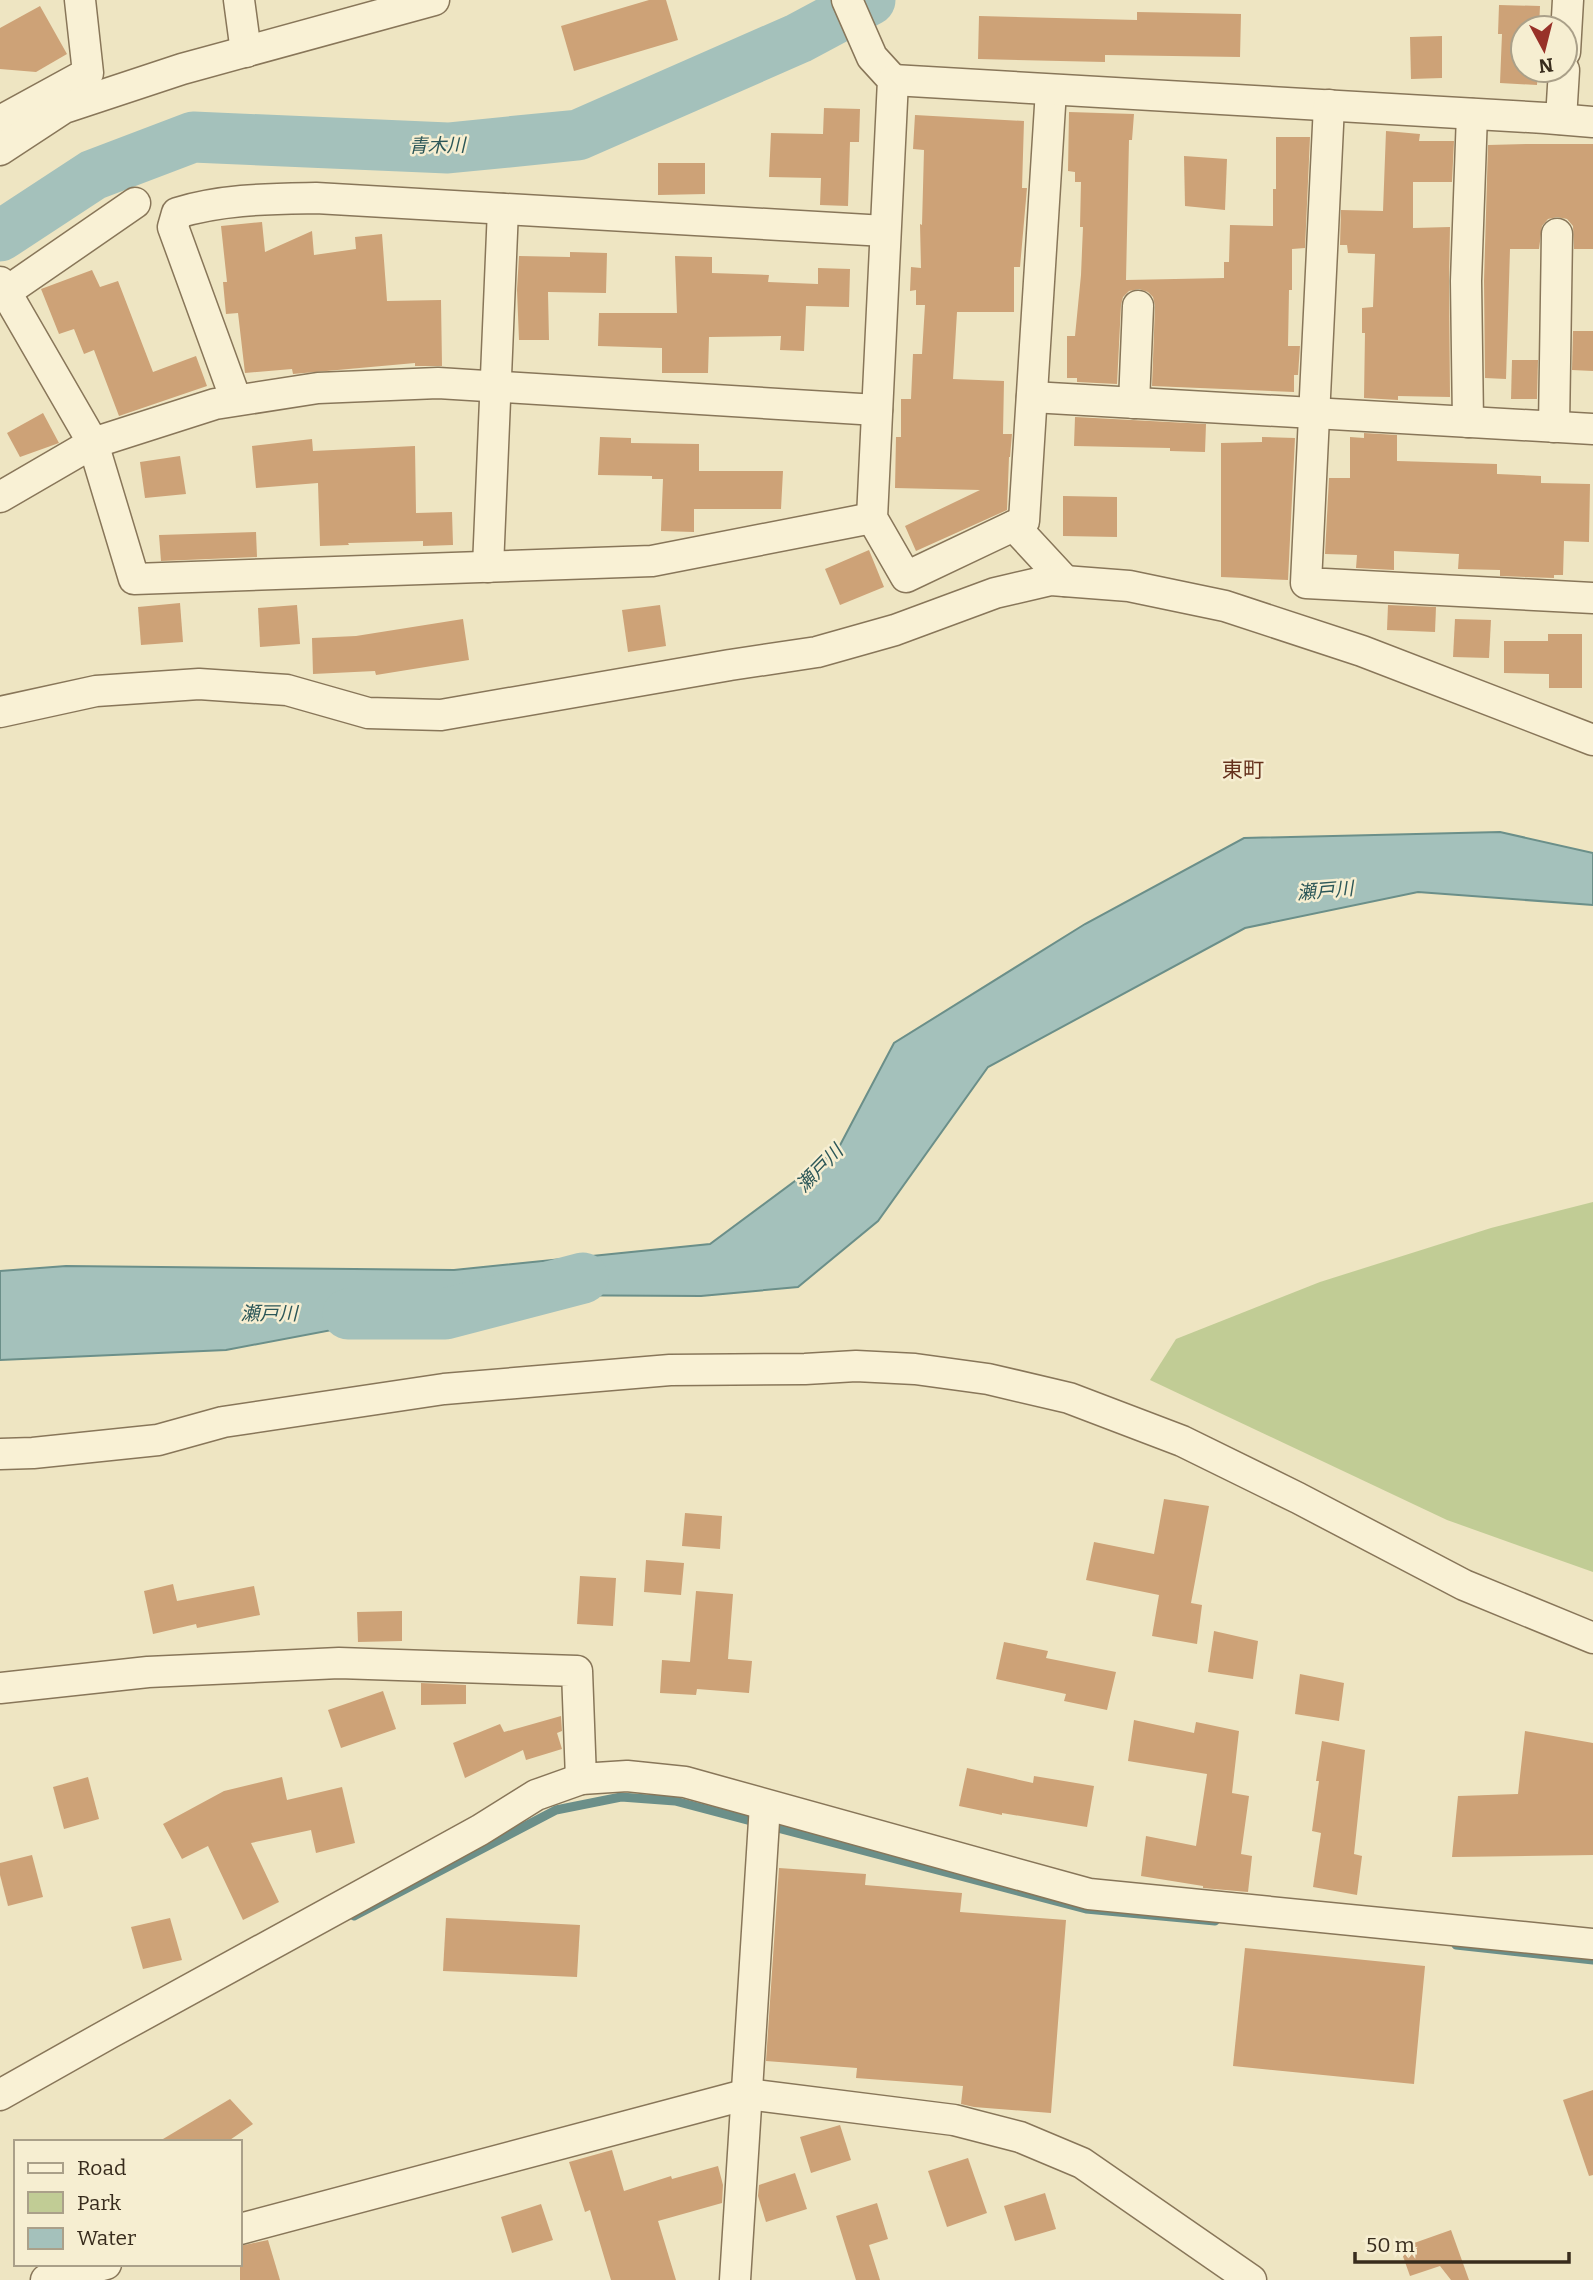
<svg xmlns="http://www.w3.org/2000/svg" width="1593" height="2280" viewBox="0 0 1593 2280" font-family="Bitter,'Noto Sans JP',serif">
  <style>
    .green { fill: #c1cc95 }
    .water { fill: #a4c1bb; stroke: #6b8f89; stroke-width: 2 }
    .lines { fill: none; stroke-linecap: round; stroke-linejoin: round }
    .stream { stroke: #6b8f89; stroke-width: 9 }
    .river { stroke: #a4c1bb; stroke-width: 51 }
    .building { fill: #cda277 }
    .street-casing { stroke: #887659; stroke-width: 33 }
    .street { stroke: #f9f1d5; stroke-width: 30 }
    .labels { text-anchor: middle; stroke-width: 5; stroke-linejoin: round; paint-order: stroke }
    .water-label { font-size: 19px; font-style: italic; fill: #2c5758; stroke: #f6eed1 }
    .quarter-label { font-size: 21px; fill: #65311c; stroke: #f6eed1 }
  </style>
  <rect width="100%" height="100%" fill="#eee5c2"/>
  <!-- green -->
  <polygon class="green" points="1593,1202 1593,1572 1447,1520 1150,1380 1176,1339 1320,1282 1491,1228"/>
  <!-- water -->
  <polygon class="water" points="1500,832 1593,853 1593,905 1418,892 1245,928 988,1067 878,1221 798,1287 701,1296 517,1295 226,1350 0,1360 0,1271 66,1266 454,1270 710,1244 838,1149 894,1043 1085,924 1244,838"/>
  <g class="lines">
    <!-- stream -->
    <g class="stream">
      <polyline points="354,1916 556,1810 621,1797 675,1801 1086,1909 1215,1921"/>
      <polyline points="1456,1945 1593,1960"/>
    </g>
    <!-- river -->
    <g class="river">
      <polyline points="0,236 93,175 193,137 448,148 578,135 799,38 870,0"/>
      <polyline points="348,1314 445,1314 583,1278"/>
    </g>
  </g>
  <!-- building -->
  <g class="building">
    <polygon points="649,0 666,0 678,40 574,71 561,26"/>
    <polygon points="1499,5 1540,6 1539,28 1523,28 1523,70 1538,70 1537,85 1500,83 1502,34 1498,34"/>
    <polygon points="40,6 67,54 36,72 0,69 0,28"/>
    <polygon points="1137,12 1241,14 1240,57 1105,55 1105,62 978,59 979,16 1137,20"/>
    <polygon points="1442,36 1442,78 1411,79 1410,37"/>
    <polygon points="824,108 860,109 859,142 850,142 848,206 820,205 821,178 769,177 771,133 823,134"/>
    <polygon points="1069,112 1134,114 1132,140 1129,140 1126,280 1224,278 1224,262 1229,262 1230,225 1273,226 1273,189 1276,189 1276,137 1310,137 1305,248 1292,249 1292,290 1289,290 1288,346 1300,346 1298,375 1294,375 1294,392 1152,386 1155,306 1153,297 1148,292 1139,289 1129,291 1123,297 1121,305 1117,384 1077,382 1077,378 1067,378 1067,336 1075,336 1081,275 1083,227 1080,227 1081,182 1075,182 1075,172 1068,171"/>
    <polygon points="915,115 1024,121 1022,188 1027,188 1020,267 1014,267 1014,312 957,312 953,379 1004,381 1003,434 1012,434 1010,457 1009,457 1007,510 916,551 905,526 980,490 895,488 896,437 901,437 901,399 911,399 913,354 922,354 925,305 916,305 916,290 910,291 911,267 921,268 920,224 922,225 924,150 913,149"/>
    <polygon points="1386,131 1420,134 1419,141 1454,141 1452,182 1413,182 1413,228 1450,227 1449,280 1450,397 1398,396 1398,400 1364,398 1365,333 1362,333 1362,308 1373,307 1375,254 1348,253 1347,245 1340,245 1341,210 1383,211"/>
    <polygon points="1526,144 1593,144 1593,249 1574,249 1573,226 1567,219 1557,217 1548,219 1542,226 1539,249 1510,249 1506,379 1485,378 1484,281 1488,145"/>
    <polygon points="1184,156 1227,159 1225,210 1185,206"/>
    <polygon points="658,163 705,163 705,194 658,195"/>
    <polygon points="262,222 265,252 312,231 314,255 356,249 355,237 382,234 387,301 441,300 442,366 415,366 415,363 293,374 292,369 245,373 238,313 226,314 223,282 227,282 221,226"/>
    <polygon points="570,252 607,253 606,293 548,292 549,340 519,340 517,290 519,256 570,257"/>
    <polygon points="675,256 712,257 712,273 769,275 768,282 818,284 818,268 850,269 849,307 806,306 804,351 780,350 781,336 709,337 708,373 662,373 662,348 598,346 599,313 677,313"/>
    <polygon points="92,270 100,287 118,281 153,372 196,356 207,386 119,416 94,350 84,354 74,329 59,334 41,289"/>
    <polygon points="1573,331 1593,331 1593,371 1572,370"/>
    <polygon points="1512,360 1538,360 1537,399 1511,399"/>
    <polygon points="43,413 59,443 20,457 7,433"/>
    <polygon points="1075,417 1206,424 1205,452 1170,451 1170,448 1074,446"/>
    <polygon points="1364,433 1397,435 1397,461 1497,464 1497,474 1541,476 1541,483 1590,484 1589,542 1564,541 1563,575 1554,575 1554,578 1500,576 1500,570 1458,569 1459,554 1394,551 1394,570 1356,568 1357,555 1325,554 1329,478 1350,478 1350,437 1364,438"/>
    <polygon points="600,437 631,438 631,443 699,444 699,471 783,471 781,509 694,509 694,532 661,531 663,479 652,479 652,476 598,475"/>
    <polygon points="1262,437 1295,438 1288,580 1221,577 1221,443 1262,442"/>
    <polygon points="312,439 313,451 415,446 416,513 452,512 453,545 423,546 423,541 348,543 349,545 320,546 318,483 256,488 252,446"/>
    <polygon points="180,456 186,494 145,498 140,462"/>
    <polygon points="1063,496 1117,497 1117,537 1063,536"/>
    <polygon points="256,532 257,557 161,561 159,535"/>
    <polygon points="869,550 884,587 840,605 825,569"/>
    <polygon points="180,603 183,642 141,645 138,607"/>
    <polygon points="297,605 300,644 260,647 258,608"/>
    <polygon points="660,605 666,646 628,652 622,610"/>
    <polygon points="1388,605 1436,607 1435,632 1387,630"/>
    <polygon points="463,619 469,660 376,675 375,671 313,674 312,638 356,636"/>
    <polygon points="1455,619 1491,620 1489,658 1453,657"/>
    <polygon points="1548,634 1582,634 1582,688 1549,688 1549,674 1504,673 1504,641 1548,641"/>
    <polygon points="1164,1499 1209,1506 1191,1603 1202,1605 1197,1644 1152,1636 1159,1595 1086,1580 1094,1542 1154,1554"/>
    <polygon points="685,1513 722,1516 720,1549 682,1546"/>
    <polygon points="646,1560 684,1563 681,1595 644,1592"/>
    <polygon points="580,1576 616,1578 613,1626 577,1624"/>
    <polygon points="173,1584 177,1601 254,1586 260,1615 197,1628 196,1624 153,1634 144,1591"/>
    <polygon points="696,1591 733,1594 728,1659 752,1661 749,1693 697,1689 696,1695 660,1693 662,1660 690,1662"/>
    <polygon points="402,1611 402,1641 358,1642 357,1612"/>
    <polygon points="1214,1631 1258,1641 1253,1679 1208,1672"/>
    <polygon points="1004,1642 1048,1651 1046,1658 1116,1672 1107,1710 1064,1701 1066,1694 996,1679"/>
    <polygon points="1300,1674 1344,1683 1339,1721 1295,1714"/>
    <polygon points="421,1683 466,1685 466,1704 421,1705"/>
    <polygon points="383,1691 396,1729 341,1748 328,1710"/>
    <polygon points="561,1716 562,1731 557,1733 562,1749 526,1760 523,1750 465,1778 453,1743 500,1724 504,1732"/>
    <polygon points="1134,1720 1194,1733 1196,1722 1239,1731 1232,1793 1249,1796 1241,1854 1252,1856 1248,1892 1203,1888 1203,1886 1141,1876 1146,1836 1196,1846 1207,1774 1128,1761"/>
    <polygon points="1525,1731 1593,1743 1593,1855 1452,1857 1458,1796 1518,1794"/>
    <polygon points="1322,1741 1365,1750 1354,1854 1362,1856 1357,1895 1313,1887 1321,1833 1312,1831 1319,1781 1316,1781"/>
    <polygon points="967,1768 1033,1783 1034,1776 1094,1786 1087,1827 1002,1813 1002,1815 959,1806"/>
    <polygon points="88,1777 99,1819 64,1829 53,1787"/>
    <polygon points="282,1777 287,1800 342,1787 355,1843 316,1853 311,1830 251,1843 279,1902 243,1920 208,1846 182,1859 163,1824 224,1791"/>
    <polygon points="32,1855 43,1897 8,1906 0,1875 0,1863"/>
    <polygon points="779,1868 866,1874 865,1885 962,1893 960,1912 1066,1920 1051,2113 974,2107 961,2104 963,2086 856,2078 857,2068 766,2061"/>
    <polygon points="170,1918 182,1960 143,1969 131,1927"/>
    <polygon points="446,1918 580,1925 577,1977 443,1971"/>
    <polygon points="1245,1948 1425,1966 1414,2084 1233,2066"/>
    <polygon points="1593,2090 1593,2175 1589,2176 1563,2100"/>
    <polygon points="230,2099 253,2124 227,2142 158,2142"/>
    <polygon points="840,2125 851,2160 811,2173 800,2137"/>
    <polygon points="612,2150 624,2191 671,2176 672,2179 718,2166 723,2185 722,2203 658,2221 676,2280 611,2280 590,2210 585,2212 569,2162"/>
    <polygon points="968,2158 987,2213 947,2227 928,2171"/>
    <polygon points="795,2173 807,2209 766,2222 758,2196 759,2185"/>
    <polygon points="1045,2193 1056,2229 1015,2241 1004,2206"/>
    <polygon points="877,2203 888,2239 869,2245 880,2280 856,2280 836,2216"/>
    <polygon points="541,2204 553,2240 512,2253 501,2217"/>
    <polygon points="1451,2230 1469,2280 1451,2280 1440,2266 1410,2276 1400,2248"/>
    <polygon points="268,2240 280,2280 240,2280 240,2246"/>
  </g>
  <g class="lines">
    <!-- street casing -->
    <g class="street-casing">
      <g id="street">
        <polyline points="239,0 246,52"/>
        <polyline points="847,0 872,57 893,80 872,518 906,577 1024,521 1051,90"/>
        <polyline points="1565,52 1568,0"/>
        <polyline points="893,80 1545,118 1593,122"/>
        <polyline points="1329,105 1306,583 1593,598"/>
        <polyline points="1561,119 1564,70"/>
        <polyline points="0,121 88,73 80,0"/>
        <polyline points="0,150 64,108 182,69 434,0"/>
        <polyline points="0,282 93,443 134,579 652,561 872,518"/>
        <polyline points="6,292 135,203"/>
        <polyline points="1032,397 1593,429"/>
        <path d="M236 400 173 227 177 213C223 199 269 199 316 198L885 231"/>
        <polyline points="1134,403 1138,306"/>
        <polyline points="1468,422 1466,281 1472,114"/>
        <polyline points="1554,427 1557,234"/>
        <polyline points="0,497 93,443 215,404 318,388 438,383 877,410"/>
        <polyline points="1014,526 1065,581"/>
        <polyline points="488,567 503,209"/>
        <polyline points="0,712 96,691 199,684 287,690 368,713 441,715 730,665 817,652 895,630 995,593 1051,580 1129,586 1225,606 1362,651 1593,740"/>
        <polyline points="0,1454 33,1453 158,1440 223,1422 444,1389 670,1370 805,1369 856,1366 915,1369 988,1379 1069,1398 1182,1441 1298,1498 1464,1585 1593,1638"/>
        <polyline points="0,1688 148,1672 339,1663 577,1671 581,1779 627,1776 685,1782 1089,1894 1593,1944"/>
        <polyline points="0,2095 110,2033 480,1830 536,1795 581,1779"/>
        <polyline points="240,2229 748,2094 954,2120 1020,2137 1082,2163 1251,2280"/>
        <polyline points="46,2280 106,2264"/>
        <polyline points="735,2280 765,1805"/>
      </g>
    </g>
    <!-- street -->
    <use href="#street" class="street"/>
  </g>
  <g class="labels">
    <!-- water labels -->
    <g class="water-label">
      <text transform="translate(437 145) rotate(-1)" y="7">青木川</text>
      <text transform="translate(1325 890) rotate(-5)" y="7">瀬戸川</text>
      <text transform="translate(819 1168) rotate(-46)" y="7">瀬戸川</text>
      <text x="269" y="1320">瀬戸川</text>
    </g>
    <!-- quarter labels -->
    <g class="quarter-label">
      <text x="1243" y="777">東町</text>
    </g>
  </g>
  <!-- legend -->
  <rect x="14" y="2140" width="228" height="126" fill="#f6eed1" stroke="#aaa089" stroke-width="2"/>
  <rect x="28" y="2163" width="35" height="10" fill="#f9f1d5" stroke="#aaa089" stroke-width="2"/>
  <text x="77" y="2175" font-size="21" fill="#382c1d">Road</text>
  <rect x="28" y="2192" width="35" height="21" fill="#c1cc95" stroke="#aaa089" stroke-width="2"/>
  <text x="77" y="2210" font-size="21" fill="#382c1d">Park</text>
  <rect x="28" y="2228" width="35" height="21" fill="#a4c1bb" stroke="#aaa089" stroke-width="2"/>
  <text x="77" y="2245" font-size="21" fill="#382c1d">Water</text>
  <!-- north arrow -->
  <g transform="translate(1544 49) rotate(173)"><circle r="33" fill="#f6eed1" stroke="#aaa089" stroke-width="2"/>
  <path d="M0-5L12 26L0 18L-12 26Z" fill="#983128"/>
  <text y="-10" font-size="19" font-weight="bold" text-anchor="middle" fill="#382c1d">N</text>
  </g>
  <!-- scale -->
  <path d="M1355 2252v10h214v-10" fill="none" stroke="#382c1d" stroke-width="3.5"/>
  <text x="1366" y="2252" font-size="21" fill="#382c1d" stroke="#f6eed1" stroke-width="5" paint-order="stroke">50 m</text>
</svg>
